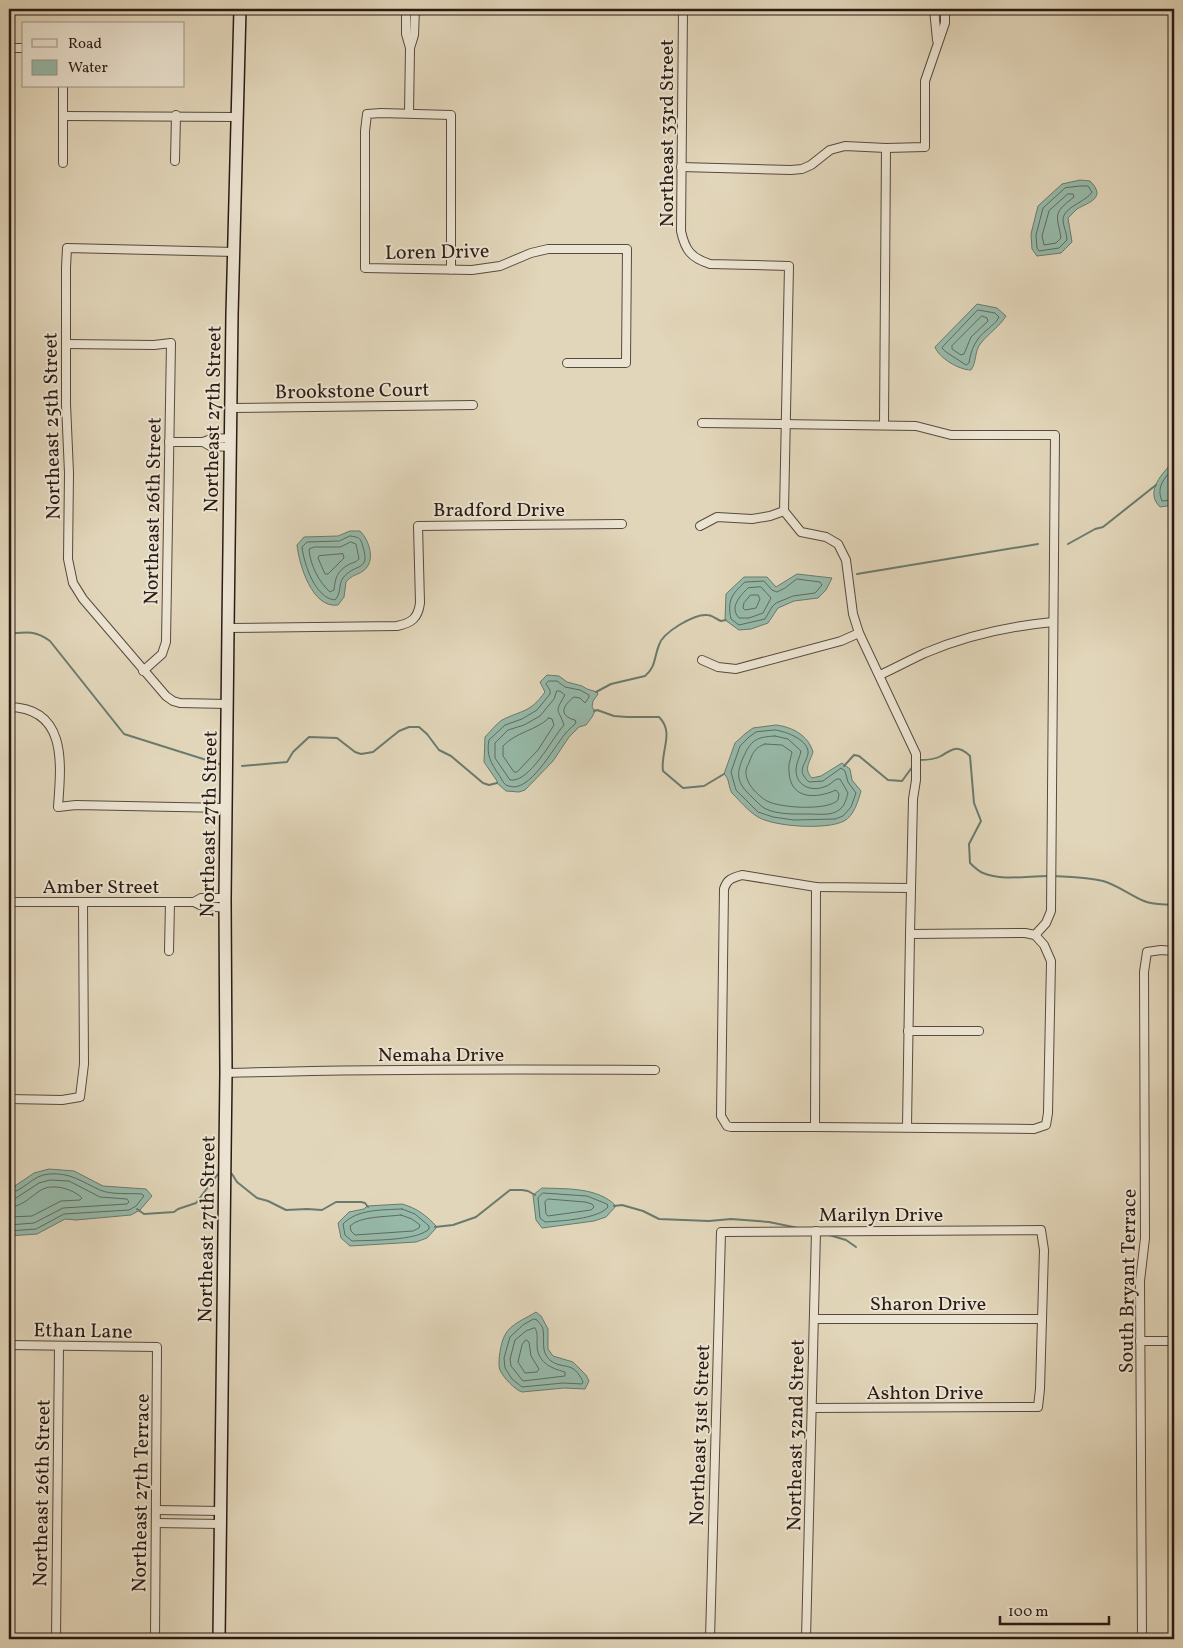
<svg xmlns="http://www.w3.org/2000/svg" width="1183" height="1648" viewBox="0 0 1183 1648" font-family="Vollkorn,serif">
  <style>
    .water { fill: #96baaa; stroke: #6a7a6e }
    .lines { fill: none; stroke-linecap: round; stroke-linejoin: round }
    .shore { stroke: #606a60; stroke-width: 1 }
    .stream { stroke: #6a7a6e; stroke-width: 2 }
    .street-casing { stroke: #574a3e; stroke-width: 10 }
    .secondary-casing { stroke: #291b15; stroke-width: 14 }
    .street { stroke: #ece4d2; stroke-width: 8 }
    .secondary { stroke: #ece4d2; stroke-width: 11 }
    .labels { text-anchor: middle; stroke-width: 4; stroke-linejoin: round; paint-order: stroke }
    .street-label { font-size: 20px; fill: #291b15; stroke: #ece4d2 }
  </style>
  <rect width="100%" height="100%" fill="#e2d6ba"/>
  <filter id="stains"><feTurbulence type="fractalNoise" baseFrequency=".004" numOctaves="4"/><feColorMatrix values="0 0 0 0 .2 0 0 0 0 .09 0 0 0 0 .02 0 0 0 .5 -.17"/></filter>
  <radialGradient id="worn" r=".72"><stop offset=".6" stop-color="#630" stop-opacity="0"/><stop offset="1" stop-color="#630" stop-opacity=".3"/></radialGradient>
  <!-- water -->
  <g class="water">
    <path d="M1080 180 1090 181C1107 198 1089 202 1077 209 1074 212 1071 215 1068 218L1072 242 1061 253 1037 256 1032 249 1031 234 1038 206 1062 184Z"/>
    <path d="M977 304 997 308 1006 316C999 327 989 333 981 343 974 351 977 362 971 370 959 370 939 358 935 347Z"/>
    <path d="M1174 461V505L1160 507C1144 491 1163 473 1174 461Z"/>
    <path d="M350 531H360C370 541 376 562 363 571 356 576 353 574 346 582L344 597 338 605C312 609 299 564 297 545L304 537 338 536Z"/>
    <polygon points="797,574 832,578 826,590 818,598 794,601 778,608 768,623 751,629 739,630 725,620 726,594 744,577 767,577 776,587"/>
    <path d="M547 675 559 676 567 682 582 686 587 689 597 692 598 694 593 701 592 707 595 711 592 717 586 725 579 727 569 737 553 761 525 790 519 792 506 791 497 783V781L484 762 485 737C490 732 496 724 502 720 522 710 530 713 545 692L540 682Z"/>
    <path d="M776 725C792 727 808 735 813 752 810 762 803 769 812 778L821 776 842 763 850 769 852 780 861 791C858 801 854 816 844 821 827 830 775 827 758 817 748 811 740 801 732 793 728 787 730 779 724 774L735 743 746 733 753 728Z"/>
    <polygon points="49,1169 74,1171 103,1186 146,1189 152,1196 140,1210 131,1215 76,1220 65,1219 37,1234 9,1236 9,1190 34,1173"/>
    <path d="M542 1188C566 1189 598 1187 616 1206L606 1217 594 1221 542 1228 536 1220 533 1195Z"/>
    <path d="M402 1204C417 1208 427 1216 437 1227L427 1238 416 1242 350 1246 341 1238 338 1223 349 1212 364 1209 367 1206Z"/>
    <path d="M536 1312 541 1316 548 1329V1349L553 1356 573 1362 586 1375 589 1381 585 1389 564 1388 522 1392C515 1390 503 1377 500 1370 497 1364 501 1341 505 1335 510 1324 527 1318 536 1312Z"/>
  </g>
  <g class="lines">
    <!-- shore -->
    <g class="shore">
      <path d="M1080 186H1088L1092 192C1086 202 1063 207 1063 220 1063 226 1067 233 1067 240L1059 248 1039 251 1037 248 1036 235 1043 208 1065 188Z"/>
      <path d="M1068 194H1073L1074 197C1052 214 1057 214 1061 238L1056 243 1044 245 1042 236 1049 211Z"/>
      <path d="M978 310 995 313 999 317C996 323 992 325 988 329 976 338 971 349 969 363L966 365 946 352 942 348Z"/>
      <polygon points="982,316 987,318 988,321 971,337 964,354 961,355 952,349 952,346"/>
      <path d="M1174 468C1164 478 1156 487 1162 501L1174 500"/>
      <path d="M350 536C359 537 361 538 363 547 371 572 354 563 343 578 338 585 342 592 335 600 315 598 304 564 302 547L307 542 339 541Z"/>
      <path d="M351 542 356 544 359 559C355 563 353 562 348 565 337 571 335 579 334 590L330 592C319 582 310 565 309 549L314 547H340Z"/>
      <polygon points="343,554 344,558 328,574 325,574 318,558 319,556"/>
      <path d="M797 579 820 582 822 585 815 593 793 596 776 603 772 607 765 619 739 625 731 619C727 600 732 594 745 582L764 581 772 590 777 592 785 588Z"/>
      <path d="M761 587 771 598 763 613 749 618H739C729 607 740 596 748 588Z"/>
      <polygon points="751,595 758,595 760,599 756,608 745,610 743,608 744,603"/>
      <path d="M549 681H557L565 687 580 690 589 695V697L585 703 580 698 574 697C563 705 558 716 575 720L576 723C572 727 568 730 565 734 554 747 529 794 509 786 503 785 502 779 499 775 491 763 486 755 489 740L505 725 522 719 537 710 550 694V690L546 684Z"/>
      <path d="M557 691H560L565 695C554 714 558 707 564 725 552 738 530 783 510 780L495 758V743L508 730 524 725 540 716 554 699Z"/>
      <path d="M549 718 552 719 554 725 538 750 517 772H514L503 756V746C516 732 535 731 549 718Z"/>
      <path d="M775 730C785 731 810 740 808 754 805 766 796 770 809 782L823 781 841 768 845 771 848 782 856 793 851 807 843 816 835 819 794 820 773 817 758 812 736 790 731 772 740 746 749 737 756 732Z"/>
      <path d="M775 736 788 739 801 751C800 757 796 763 796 770 796 785 810 792 824 787 829 786 833 781 837 779H840L848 793C846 799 845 806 839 810 831 816 819 814 809 814 795 814 777 815 764 808 760 805 756 801 752 797 738 784 735 776 743 758 751 740 756 737 775 736Z"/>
      <path d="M765 744 782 745 792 752C791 758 788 764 789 771 790 800 816 799 836 790L839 794 838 800C828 811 780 808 767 801 757 795 745 783 746 771 746 767 749 764 750 760 753 752 756 747 765 744Z"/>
      <path d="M9 1193C23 1192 32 1175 49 1174 70 1172 82 1182 100 1190 111 1195 129 1193 142 1194L144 1196 136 1206 129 1210 64 1214 36 1229 9 1231"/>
      <path d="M543 1193 587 1196 607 1204 608 1207C598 1219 561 1221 545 1222L540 1218 538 1198Z"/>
      <polygon points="548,1199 585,1202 592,1204 594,1207 591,1210 548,1216 546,1214 545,1202"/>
      <polyline points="9,1200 16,1198 39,1183 50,1180 69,1181 100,1197 127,1199 129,1202 127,1204 63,1208 34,1223 9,1225"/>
      <path d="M9 1207C22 1207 30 1197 41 1190 53 1183 73 1189 82 1198L80 1200 61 1201 32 1216 9 1217"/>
      <path d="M402 1209 415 1214 429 1226V1229C417 1241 371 1240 352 1241L345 1235 343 1224C357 1209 382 1210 402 1209Z"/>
      <path d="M401 1215 412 1219 420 1225 419 1228 413 1231 355 1235 351 1231 350 1226C360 1216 386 1217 401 1215Z"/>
      <path d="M534 1319 537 1320C539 1323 543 1326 543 1330 545 1341 540 1352 551 1361 564 1370 573 1360 583 1382L582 1384 563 1383 522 1387 512 1379 505 1368 504 1358 510 1337 523 1325Z"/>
      <path d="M535 1328C538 1333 537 1338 537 1344 537 1362 550 1368 565 1372V1376L523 1381 511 1366 510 1359 515 1340 526 1331Z"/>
      <polygon points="526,1340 529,1342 531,1356 539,1369 537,1372 525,1373 518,1362 522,1345"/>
    </g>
    <!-- stream -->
    <g class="stream">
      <polyline points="1068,544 1095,529 1103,527 1156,485"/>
      <polyline points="857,574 1038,544"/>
      <path d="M9 634C26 632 35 630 50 641L124 734 219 764"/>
      <path d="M596 692 611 684 645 676C656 667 654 657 659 645 663 632 694 614 707 615 712 615 716 619 721 621L726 620"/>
      <path d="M594 711 597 710 614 716 627 717H659C675 733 660 751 663 771L683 788 704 786 724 774"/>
      <path d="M918 761 920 760C927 760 934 760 941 756 954 748 958 745 970 756L974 803 981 821 969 844 970 863C974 867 978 871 983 873 1002 881 1027 876 1048 876"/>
      <polyline points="242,766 287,762 293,752 309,737 337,738 355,752 361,754 373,752 399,731 409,727 419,727 427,734 439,750 451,756 483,783 489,785 497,783"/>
      <polyline points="844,766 854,755 859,756 888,780 902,781 913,766"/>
      <path d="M1053 876C1070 877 1086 877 1103 881 1117 885 1130 895 1144 901 1152 905 1165 904 1174 905"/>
      <polyline points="232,1174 237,1182 257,1198 268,1201 286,1210 307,1209 322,1210 336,1202 361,1202 365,1203 368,1207"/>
      <polyline points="9,1181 15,1186"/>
      <polyline points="614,1206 622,1205 643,1211 659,1219 709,1221 731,1219 769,1222 798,1228"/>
      <polyline points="137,1209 144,1214 174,1212 178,1209 196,1203 218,1174"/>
      <polyline points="435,1227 453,1225 476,1217 510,1190 522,1190 528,1191 535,1195"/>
      <polyline points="829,1235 846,1240 856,1247"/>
    </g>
    <!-- street casing -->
    <g class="street-casing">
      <g id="street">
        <polyline points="406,9 406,34 410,48"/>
        <path d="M683 9 681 231C685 250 691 258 710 264L789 266 784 511 770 516 752 519 717 517 700 526"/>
        <polyline points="934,9 937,40"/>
        <polyline points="9,48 24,48"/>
        <polyline points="409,113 410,48 414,35 415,9"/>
        <polyline points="63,116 238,117"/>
        <polyline points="175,161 176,115"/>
        <polyline points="63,163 63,86"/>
        <polyline points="681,167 791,170 802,169 811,165 830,150 845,146 886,148 925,147 925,81 945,23 945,9"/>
        <polyline points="451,270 451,115 381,113 367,114 365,131 365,268 472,270 500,266 531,253 548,249 627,249 626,363 567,363"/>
        <polyline points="66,344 154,345 171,343 166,642 162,654 143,671"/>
        <polyline points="231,408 473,405"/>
        <polyline points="702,423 916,426 951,435 1055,435 1051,911 1046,923 1035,935 1025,933 910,934 913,799 916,780 916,754 859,633 853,614 846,560 838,544 826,537 801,532 784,511"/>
        <polyline points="884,425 886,148"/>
        <polyline points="169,442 203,442 211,439 231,438"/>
        <polyline points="203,442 210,446 231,447"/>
        <path d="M228 628 397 626C412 623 418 618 420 603L418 526 622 524"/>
        <polyline points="702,660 718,667 736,669 841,641 859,633"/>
        <path d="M880 675C895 668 910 660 925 653 965 636 1011 626 1053 622"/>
        <polyline points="227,704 180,703 173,701 166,696 83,599 73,583 68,559 69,473 66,404 66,268 67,248 235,252"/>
        <path d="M9 707C68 708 61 765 58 807L76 805 226 808"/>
        <path d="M910 888 816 887 742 875C732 878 727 879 724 889L721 1116 727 1126 731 1127H815L1034 1129 1046 1125 1048 1113 1051 961 1044 945 1035 935"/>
        <polyline points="9,902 194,902 201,898 225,898"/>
        <polyline points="194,902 200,905 225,908"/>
        <polyline points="169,951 170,902"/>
        <polyline points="908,1031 979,1031"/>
        <path d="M226 1073C369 1069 512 1069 655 1070"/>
        <polyline points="9,1099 62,1100 80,1097 84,1064 83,902"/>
        <polyline points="815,1127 816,887"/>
        <polyline points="907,1127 910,934"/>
        <polyline points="814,1319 1042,1319"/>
        <polyline points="1140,1341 1174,1341"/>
        <polyline points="9,1345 157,1347 155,1639"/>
        <polyline points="156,1510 221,1511"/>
        <polyline points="156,1523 221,1524"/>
        <polyline points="56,1639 59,1346"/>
        <polyline points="710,1639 721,1232 1041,1230 1044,1250 1040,1389 1038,1407 812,1408"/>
        <polyline points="806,1639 816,1231"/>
        <polyline points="1142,1639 1140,1281 1145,1238 1144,972 1147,952 1161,950 1174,951"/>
      </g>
    </g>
    <!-- secondary casing -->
    <g class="secondary-casing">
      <polyline id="secondary" points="219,1639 226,1073 225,900 228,628 232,315 240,9"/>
    </g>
    <!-- street -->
    <use href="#street" class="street"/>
    <!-- secondary -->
    <use href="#secondary" class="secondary"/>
  </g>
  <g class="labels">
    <!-- street labels -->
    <g class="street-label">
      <text transform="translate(666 133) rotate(-90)" y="7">Northeast 33rd Street</text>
      <text transform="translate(437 251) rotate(-1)" y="7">Loren Drive</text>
      <text transform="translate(352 390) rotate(-1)" y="7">Brookstone Court</text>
      <text transform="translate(212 419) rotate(-89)" y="7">Northeast 27th Street</text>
      <text transform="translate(51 426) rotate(-91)" y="7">Northeast 25th Street</text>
      <text x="499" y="516">Bradford Drive</text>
      <text transform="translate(152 511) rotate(-89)" y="7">Northeast 26th Street</text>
      <text transform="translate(208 824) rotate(-89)" y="7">Northeast 27th Street</text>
      <text x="101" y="893">Amber Street</text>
      <text x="441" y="1061">Nemaha Drive</text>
      <text x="881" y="1221">Marilyn Drive</text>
      <text transform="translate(206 1229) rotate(-89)" y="7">Northeast 27th Street</text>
      <text transform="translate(1127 1281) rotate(-89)" y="7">South Bryant Terrace</text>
      <text x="928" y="1310">Sharon Drive</text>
      <text transform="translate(83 1330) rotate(1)" y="7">Ethan Lane</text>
      <text x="925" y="1399">Ashton Drive</text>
      <text transform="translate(699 1435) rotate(-88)" y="7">Northeast 31st Street</text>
      <text transform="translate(795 1435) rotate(-89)" y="7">Northeast 32nd Street</text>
      <text transform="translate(41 1493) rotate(-89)" y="7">Northeast 26th Street</text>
      <text transform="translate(140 1493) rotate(-89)" y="7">Northeast 27th Terrace</text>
    </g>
  </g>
  <!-- margin -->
  <rect width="1183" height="1648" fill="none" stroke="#e2d6ba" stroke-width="30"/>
  <rect x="10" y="10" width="1163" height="1628" fill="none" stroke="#291b15" stroke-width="2.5"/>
  <rect x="15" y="15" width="1153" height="1618" fill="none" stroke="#291b15"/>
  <!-- legend -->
  <rect x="22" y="22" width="162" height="65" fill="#ece4d2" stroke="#9e9486"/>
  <rect x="32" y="39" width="25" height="8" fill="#ece4d2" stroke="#9e9486"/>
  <text x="68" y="48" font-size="15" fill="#291b15">Road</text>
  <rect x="32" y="60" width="25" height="15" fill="#96baaa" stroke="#9e9486"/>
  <text x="68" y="72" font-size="15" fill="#291b15">Water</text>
  <!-- scale -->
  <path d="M1000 1616v8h109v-8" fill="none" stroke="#291b15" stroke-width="2.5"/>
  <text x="1008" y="1616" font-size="15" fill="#291b15" stroke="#ece4d2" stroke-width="4" paint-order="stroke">100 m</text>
  <rect width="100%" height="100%" filter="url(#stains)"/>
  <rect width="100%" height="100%" fill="url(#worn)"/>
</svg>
